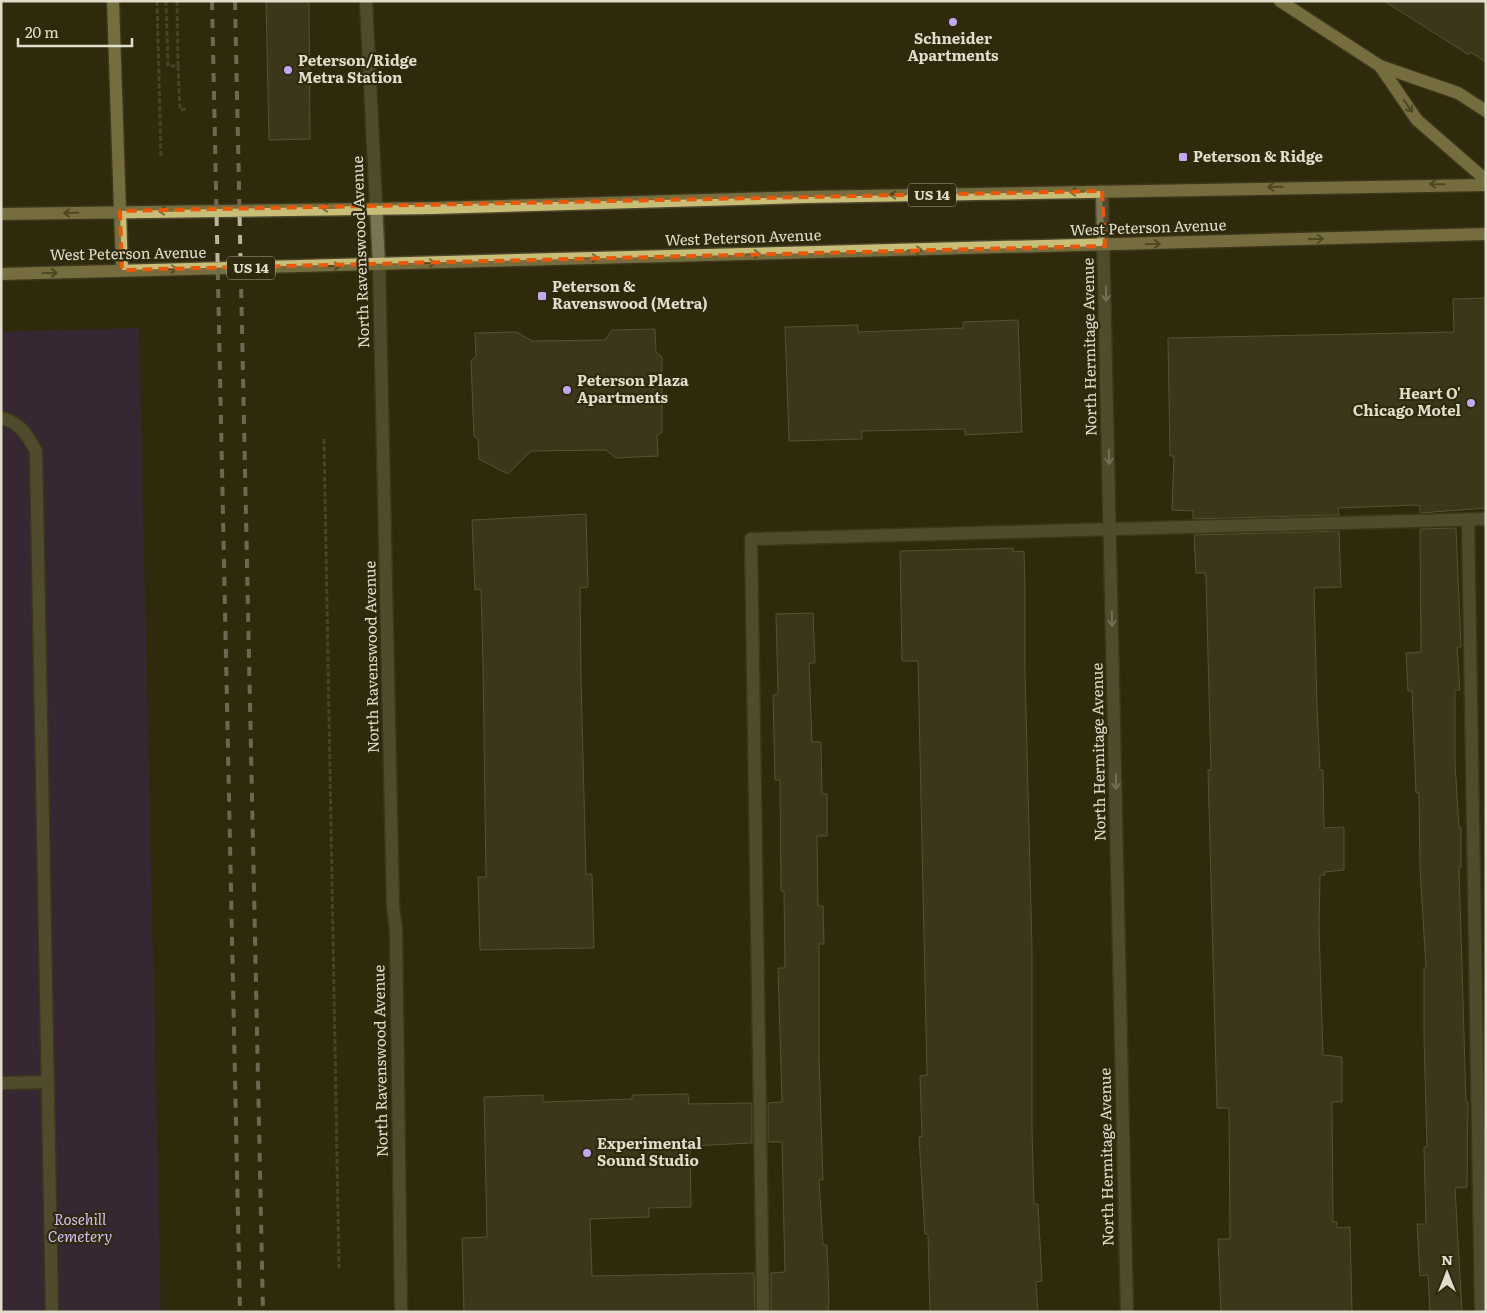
<svg xmlns="http://www.w3.org/2000/svg" width="1487" height="1313" viewBox="0 0 1487 1313" font-family="Literata,serif">
  <style>
    .green { fill: #402461 }
    .building { fill: #4c472a; stroke: #878263 }
    .lines { fill: none; stroke-linecap: round; stroke-linejoin: round }
    .minor-casing { stroke: #4b472c; stroke-width: 15 }
    .major-casing { stroke: #4b472c; stroke-width: 15 }
    .path { stroke: #68634a; stroke-width: 3; stroke-dasharray: 5 2.5; stroke-linecap: butt }
    .minor { stroke: #797453; stroke-width: 12 }
    .major { stroke: #c9be78; stroke-width: 12 }
    .rail { stroke: #b9b5a2; stroke-width: 4; stroke-dasharray: 9 9; stroke-linecap: butt }
    .oneway { stroke: #746d3d }
    .oneway2 { stroke: #c6c3ae }
    .marked { fill: none; stroke: #e8590c; stroke-width: 4; stroke-dasharray: 10 6; stroke-linejoin: round }
    .poi-dot { fill: #c4a7f1; stroke: #2f2a0d; stroke-width: 2 }
    .labels { text-anchor: middle; stroke-width: 4.5; stroke-linejoin: round; paint-order: stroke }
    .shield { fill: #2f2a0d; stroke: #aba793; stroke-width: 1 }
    .shield-label { font-size: 14px; font-weight: bold; fill: #e0ddcc }
    .poi-label { font-size: 15px; font-weight: bold; fill: #e0ddcc; stroke: #2f2a0d; text-anchor: start }
    .street-label { font-size: 15px; fill: #e0ddcc; stroke: #2f2a0d }
    .park-label { font-size: 15px; font-style: italic; fill: #d3bdf6; stroke: #2f2a0d }
  </style>
  <rect width="100%" height="100%" fill="#2f2a0d"/>
  <!-- green -->
  <polygon class="green" points="139,328 161,1312 1,1312 1,332"/>
  <!-- building -->
  <g class="building">
    <polygon points="266,1 309,1 310,139 269,140"/>
    <polygon points="1384,1 1486,1 1486,62 1470,52 1469,55"/>
    <polygon points="1486,298 1486,508 1420,513 1420,506 1416,505 1338,508 1339,515 1193,519 1193,511 1172,510 1174,456 1170,456 1168,338 1454,332 1453,299"/>
    <polygon points="1018,320 1022,432 965,435 965,429 862,431 862,439 789,441 785,327 858,325 858,332 963,328 963,322"/>
    <polygon points="655,329 656,352 662,357 662,432 657,435 658,456 616,458 606,450 531,451 508,474 479,459 478,440 474,436 471,361 476,356 475,333 517,332 532,341 605,340 612,330"/>
    <polygon points="586,514 588,587 580,588 581,679 586,874 592,874 594,948 480,950 478,877 486,877 483,663 481,589 475,590 472,520"/>
    <polygon points="1456,528 1461,647 1457,647 1460,690 1455,690 1455,764 1459,827 1461,827 1461,867 1459,867 1466,1102 1468,1102 1467,1187 1455,1188 1462,1312 1430,1312 1428,1275 1420,1276 1417,1224 1426,1224 1424,1147 1427,1147 1424,1037 1424,968 1426,968 1420,868 1419,793 1416,793 1412,691 1408,691 1406,653 1421,652 1420,529"/>
    <polygon points="1339,531 1341,587 1314,588 1317,707 1320,770 1323,770 1324,828 1344,827 1344,870 1325,872 1325,875 1320,875 1319,928 1323,1055 1342,1057 1342,1102 1332,1102 1333,1222 1337,1222 1337,1228 1350,1227 1352,1312 1221,1312 1218,1239 1230,1239 1229,1108 1217,1108 1208,770 1211,770 1206,578 1205,573 1196,573 1194,535"/>
    <polygon points="1013,548 1013,552 1024,551 1025,585 1025,670 1032,949 1032,1129 1034,1204 1038,1204 1042,1281 1036,1282 1038,1312 930,1312 928,1234 925,1234 919,1137 922,1136 920,1076 927,1075 918,661 902,661 900,551"/>
    <polygon points="813,613 815,663 809,663 812,742 821,742 822,794 827,794 827,836 817,836 818,906 823,906 824,944 819,944 819,1058 823,1180 819,1180 823,1245 827,1245 829,1299 828,1312 771,1312 771,1273 785,1272 782,1142 768,1142 768,1103 782,1102 778,968 785,968 784,891 781,891 780,780 775,780 773,695 778,694 776,614"/>
    <polygon points="688,1094 689,1104 752,1103 752,1143 690,1146 691,1207 649,1208 649,1217 590,1219 592,1276 754,1273 755,1312 464,1312 462,1238 487,1237 484,1097 543,1095 543,1102 632,1099 632,1095"/>
  </g>
  <g class="lines">
    <!-- minor casing -->
    <g class="minor-casing">
      <g id="minor">
        <polyline points="366,1 379,265 393,907 396,930 401,1312"/>
        <polyline points="1102,191 1127,1312"/>
        <path d="M1 418C20 422 27 435 36 451L52 1312"/>
        <polyline points="1468,519 1481,1312"/>
        <polyline points="1,1083 48,1082"/>
        <polyline points="763,1312 751,539 1486,519"/>
      </g>
    </g>
    <!-- major casing -->
    <g class="major-casing">
      <g id="major">
        <polyline points="113,1 122,270"/>
        <polyline points="1280,1 1380,66 1458,93 1486,111"/>
        <polyline points="1380,66 1417,120 1486,180"/>
        <polyline points="1,214 432,208 806,197 1486,185"/>
        <polyline points="1,274 1486,234"/>
      </g>
    </g>
    <!-- path -->
    <g class="path">
      <polyline points="157,1 161,157"/>
      <polyline points="166,1 168,66 178,66 177,1"/>
      <polyline points="178,66 180,110 187,109"/>
      <polyline points="324,439 339,1268"/>
    </g>
    <!-- minor -->
    <use href="#minor" class="minor"/>
    <!-- major -->
    <use href="#major" class="major"/>
    <!-- rail -->
    <g class="rail">
      <polyline points="212,1 240,1312"/>
      <polyline points="235,1 263,1312"/>
    </g>
  </g>
  <!-- one-way arrows -->
  <defs><path id="oneway-shaft" d="M-6 0H5M1.5-3L5.5 0L1.5 3" fill="none" stroke-width="1.6" stroke-linecap="round" stroke-linejoin="round" transform="scale(1.25)"/></defs>
  <g class="oneway">
    <use href="#oneway-shaft" transform="translate(1408 106) rotate(55)"/>
    <use href="#oneway-shaft" transform="translate(1437 184) rotate(-179)"/>
    <use href="#oneway-shaft" transform="translate(1275 187) rotate(179)"/>
    <use href="#oneway-shaft" transform="translate(1077 192) rotate(179)"/>
    <use href="#oneway-shaft" transform="translate(897 195) rotate(179)"/>
    <use href="#oneway-shaft" transform="translate(329 208) rotate(179)"/>
    <use href="#oneway-shaft" transform="translate(166 211) rotate(179)"/>
    <use href="#oneway-shaft" transform="translate(71 213) rotate(179)"/>
    <use href="#oneway-shaft" transform="translate(1316 239) rotate(-2)"/>
    <use href="#oneway-shaft" transform="translate(1153 244) rotate(-2)"/>
    <use href="#oneway-shaft" transform="translate(915 250) rotate(-1)"/>
    <use href="#oneway-shaft" transform="translate(753 254) rotate(-2)"/>
    <use href="#oneway-shaft" transform="translate(591 258) rotate(-2)"/>
    <use href="#oneway-shaft" transform="translate(428 263) rotate(-2)"/>
    <use href="#oneway-shaft" transform="translate(333 266) rotate(-1)"/>
    <use href="#oneway-shaft" transform="translate(170 269) rotate(-1)"/>
    <use href="#oneway-shaft" transform="translate(50 273) rotate(-2)"/>
  </g>
  <g class="oneway2">
    <use href="#oneway-shaft" transform="translate(1106 294) rotate(89)"/>
    <use href="#oneway-shaft" transform="translate(1109 457) rotate(89)"/>
    <use href="#oneway-shaft" transform="translate(1112 619) rotate(89)"/>
    <use href="#oneway-shaft" transform="translate(1116 782) rotate(89)"/>
  </g>
  <!-- marked area -->
  <path d="M0 0H1487V1313H0ZM1102 191 1105 246 122 270 120 211Z" fill="#2f2a0d" fill-opacity=".55" fill-rule="evenodd"/>
  <path class="marked" d="M1102 191 1105 246 122 270 120 211Z"/>
  <!-- markers -->
  <g class="poi-dot">
    <circle cx="953" cy="22" r="5"/>
    <circle cx="288" cy="70" r="5"/>
    <rect x="1178" y="152" width="10" height="10" rx="2.5"/>
    <rect x="537" y="291" width="10" height="10" rx="2.5"/>
    <circle cx="567" cy="390" r="5"/>
    <circle cx="1471" cy="403" r="5"/>
    <circle cx="587" cy="1153" r="5"/>
  </g>
  <g class="labels">
    <!-- shield labels -->
    <g class="shield">
      <rect x="908" y="183.5" width="48" height="23" rx="4"/>
      <rect x="227" y="256.5" width="48" height="23" rx="4"/>
    </g>
    <g class="shield-label">
      <text x="932" y="200">US 14</text>
      <text x="251" y="273">US 14</text>
    </g>
    <!-- poi labels -->
    <g class="poi-label">
      <text x="953" y="44" text-anchor="middle">Schneider<tspan x="953" dy="17">Apartments</tspan></text>
      <text x="298" y="66">Peterson/Ridge<tspan x="298" dy="17">Metra Station</tspan></text>
      <text x="1193" y="162">Peterson &amp; Ridge</text>
      <text x="552" y="292">Peterson &amp;<tspan x="552" dy="17">Ravenswood (Metra)</tspan></text>
      <text x="577" y="386">Peterson Plaza<tspan x="577" dy="17">Apartments</tspan></text>
      <text x="1461" y="399" text-anchor="end">Heart O'<tspan x="1461" dy="17">Chicago Motel</tspan></text>
      <text x="597" y="1149">Experimental<tspan x="597" dy="17">Sound Studio</tspan></text>
    </g>
    <!-- street labels -->
    <g class="street-label">
      <text transform="translate(1148 228) rotate(-2)" y="5">West Peterson Avenue</text>
      <text transform="translate(743 238) rotate(-2)" y="5">West Peterson Avenue</text>
      <text transform="translate(361 252) rotate(-92)" y="5">North Ravenswood Avenue</text>
      <text transform="translate(128 254) rotate(-1)" y="5">West Peterson Avenue</text>
      <text transform="translate(1090 347) rotate(-91)" y="5">North Hermitage Avenue</text>
      <text transform="translate(372 657) rotate(-91)" y="5">North Ravenswood Avenue</text>
      <text transform="translate(1099 752) rotate(-91)" y="5">North Hermitage Avenue</text>
      <text transform="translate(381 1061) rotate(-91)" y="5">North Ravenswood Avenue</text>
      <text transform="translate(1107 1157) rotate(-91)" y="5">North Hermitage Avenue</text>
    </g>
    <!-- park labels -->
    <g class="park-label">
      <text x="80" y="1225">Rosehill<tspan x="80" dy="17">Cemetery</tspan></text>
    </g>
  </g>
  <!-- border -->
  <rect width="1487" height="1313" fill="none" stroke="#e0ddcc" stroke-width="5"/>
  <!-- north arrow -->
  <g transform="translate(1447 1273)" stroke="#2f2a0d" stroke-width="4" paint-order="stroke">
  <path d="M0-4L9 19L0 12L-9 19Z" fill="#e0ddcc"/>
  <text y="-8" font-size="14" font-weight="bold" text-anchor="middle" fill="#e0ddcc">N</text>
  </g>
  <!-- scale -->
  <path d="M18 38v8h114v-8" fill="none" stroke="#e0ddcc" stroke-width="2.5"/>
  <text x="25" y="38" font-size="15" fill="#e0ddcc" stroke="#2f2a0d" stroke-width="4" paint-order="stroke">20 m</text>
</svg>
